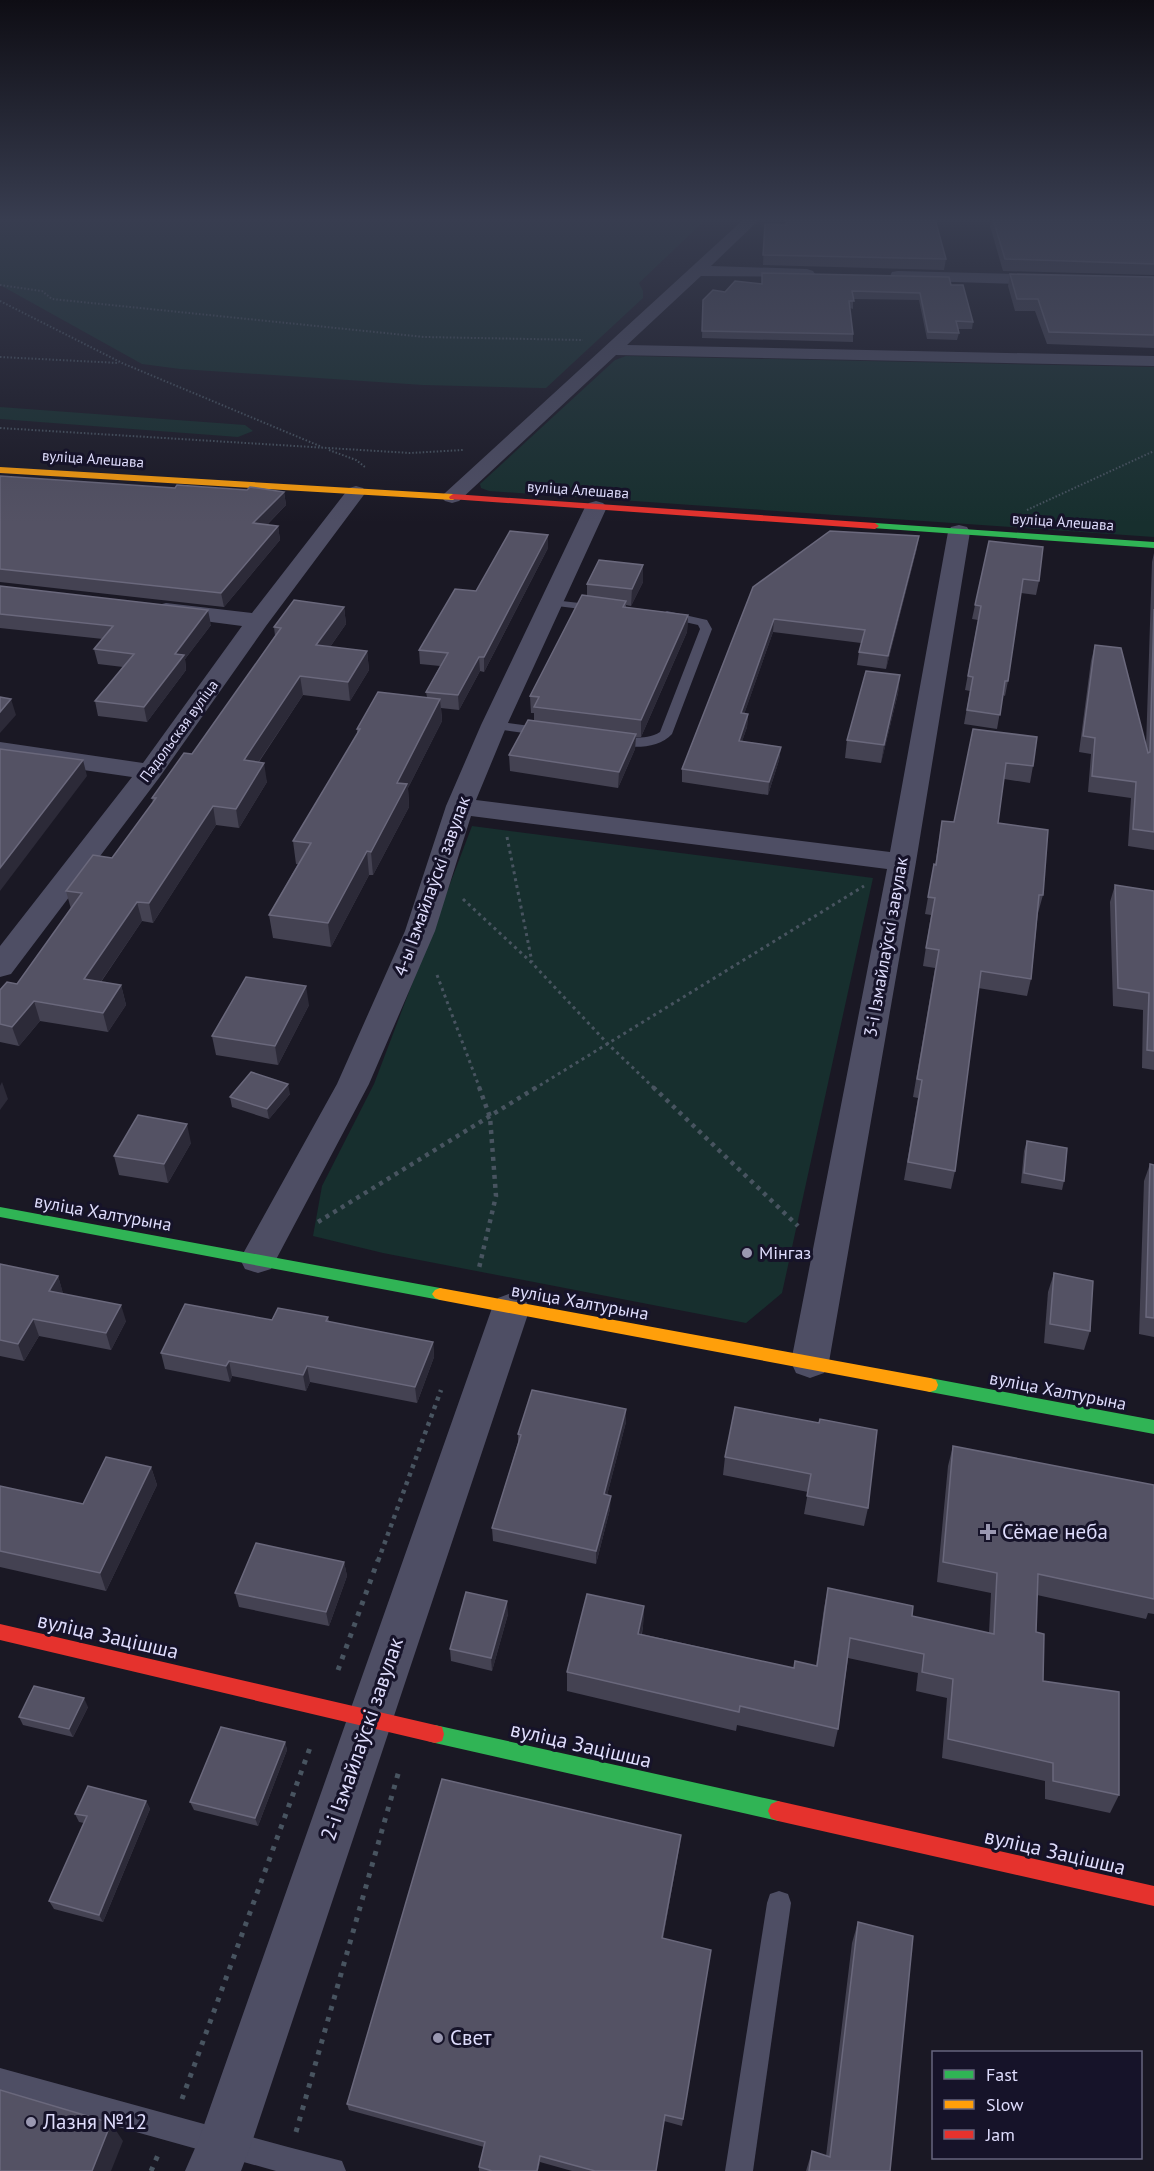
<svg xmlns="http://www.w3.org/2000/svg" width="1154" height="2171" viewBox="0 0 1154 2171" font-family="'PT Sans',sans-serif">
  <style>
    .green { fill: #172f2e }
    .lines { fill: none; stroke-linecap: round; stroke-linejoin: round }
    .path-far3 { stroke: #485460; stroke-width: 2; stroke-dasharray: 1.5 2; stroke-linecap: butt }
    .path-far2 { stroke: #485460; stroke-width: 3; stroke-dasharray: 3 4; stroke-linecap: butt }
    .path-far1 { stroke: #485460; stroke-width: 4.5; stroke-dasharray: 4 5; stroke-linecap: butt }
    .path { stroke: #485460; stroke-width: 5; stroke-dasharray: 4.5 7; stroke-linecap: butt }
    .lane { fill: #4e4e64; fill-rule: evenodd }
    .street { fill: #4e4e64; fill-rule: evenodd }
    .fast { fill: #30b455; fill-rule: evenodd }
    .slow { fill: #ff9f0a; fill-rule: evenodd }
    .jam { fill: #e5322d; fill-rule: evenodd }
    .wall { fill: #444252 }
    .shaded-wall { fill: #2c2a38 }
    .building { fill: #545264; stroke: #6a687c; stroke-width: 1.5 }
    .poi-dot { fill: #9a98b1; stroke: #161329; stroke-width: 2 }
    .labels { text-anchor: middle; stroke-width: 6; stroke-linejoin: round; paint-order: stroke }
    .far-street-label { font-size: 15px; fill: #dfddfd; stroke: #161329 }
    .street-label { font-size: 18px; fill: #dfddfd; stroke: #161329 }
    .poi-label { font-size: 18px; fill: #dfddfd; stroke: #161329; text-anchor: start }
    .near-poi-label { font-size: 21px; fill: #dfddfd; stroke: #161329; text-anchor: start }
    .near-street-label { font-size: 21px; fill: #dfddfd; stroke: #161329 }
  </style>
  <rect width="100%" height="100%" fill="#1a1824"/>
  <!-- green -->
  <g class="green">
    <polygon points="0,219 706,219 639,283 643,291 643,298 546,388 541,388 423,385 180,369 142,364 0,285"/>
    <polygon points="626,356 1154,367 1154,537 489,491 481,488 480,484 615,360"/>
    <polygon points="0,407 245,425 253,431 238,437 0,419"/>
    <polygon points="472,826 873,878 782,1293 746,1323 383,1253 313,1236 322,1186 374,1084"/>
  </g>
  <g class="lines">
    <!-- path-far3 -->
    <g class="path-far3">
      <polyline points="0,285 42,291 52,299 424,337 583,340"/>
      <polyline points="0,301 122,363 322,447"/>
      <polyline points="0,357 119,363"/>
      <polyline points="0,428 410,453 463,450"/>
      <polyline points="329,450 356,460 365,467"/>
      <polyline points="1027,510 1154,451"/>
    </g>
    <!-- path-far2 -->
    <g class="path-far2">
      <polyline points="507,837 532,962"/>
      <polyline points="463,899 532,963 608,1044 655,1089"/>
      <polyline points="437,975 480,1089"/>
      <polyline points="534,1089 864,886"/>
    </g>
    <!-- path-far1 -->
    <g class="path-far1">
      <polyline points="479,1087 490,1117 496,1196 479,1268"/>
      <polyline points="653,1087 798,1226"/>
      <polyline points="318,1222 537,1087"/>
      <polyline points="378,1561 441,1390"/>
    </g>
    <!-- path -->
    <g class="path">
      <polyline points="338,1670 378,1560"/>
      <polyline points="182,2099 311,1745"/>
      <polyline points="296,2132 400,1767"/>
      <polyline points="151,2171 158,2155"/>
    </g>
    <!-- lane -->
    <g class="lane">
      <polygon points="553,600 597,605 603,608 597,611 549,605 549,601"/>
      <path d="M667 611 707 620 712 629 672 734C658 750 630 748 610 744L609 741C617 733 643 743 660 732L700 629 698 625 663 617V613Z"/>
      <polygon points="494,721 545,728 551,732 545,736 489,728 488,725 489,722"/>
      <polygon points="779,1891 788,1894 791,1903 753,2171 725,2171 767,1903 770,1894"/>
      <polygon points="0,2068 288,2147 342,2161 346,2171 276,2171 0,2094"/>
    </g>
    <!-- street -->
    <g class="street">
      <polygon points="744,219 760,219 711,266 807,269 813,271 815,274 813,277 701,276 627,345 1154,356 1154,366 616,355 459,501 452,503 445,501 441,497 445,493"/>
      <polygon points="898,271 1053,275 1061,280 1053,285 892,280 890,276 892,272"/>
      <polygon points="356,486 363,488 366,492 363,496 266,626 159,778 11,974 0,977 0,946 132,777 0,758 0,742 143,763 242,626 158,615 154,610 158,605 166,603 252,613 349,488"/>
      <polygon points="596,501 603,503 607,507 507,725 476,800 890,852 948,532 951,527 959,525 967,527 970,532 916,862 829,1362 824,1373 810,1378 796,1373 791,1362 887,869 471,816 435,931 369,1084 271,1269 258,1273 245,1269 240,1259 337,1084 405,931 446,806 481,725 585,507 589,503"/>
      <polygon points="511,1293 524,1298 530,1308 252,2142 241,2171 185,2171 199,2139 492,1308 498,1298"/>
    </g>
    <!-- fast -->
    <g class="fast">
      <polygon points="875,523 1154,542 1154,548 872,528 871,526"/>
      <polygon points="0,1207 440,1288 445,1290 448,1294 445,1298 440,1300 0,1217"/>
      <polygon points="930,1378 1154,1420 1154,1434 930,1392 924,1390 922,1385 924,1380"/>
      <polygon points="435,1725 778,1801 785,1804 788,1811 785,1818 778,1821 435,1743 428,1741 426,1734 428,1727"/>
    </g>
    <!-- slow -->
    <g class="slow">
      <polygon points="0,467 453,494 457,497 453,500 0,473"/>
      <polygon points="440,1288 930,1378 936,1380 938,1385 936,1390 930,1392 440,1300 435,1298 432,1294 435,1290"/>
    </g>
    <!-- jam -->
    <g class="jam">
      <polygon points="453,494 875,523 879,526 875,529 450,499 449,497"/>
      <polygon points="0,1624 435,1725 442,1727 444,1734 442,1741 435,1743 0,1640"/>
      <polygon points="778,1801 1154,1886 1154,1906 778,1821 771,1818 768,1811 771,1804"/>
    </g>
  </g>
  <!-- wall -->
  <g class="wall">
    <polygon points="785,219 935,219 946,259 944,270 763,265 765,224 785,225"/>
    <polygon points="991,219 1154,219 1154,275 1003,271 990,226"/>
    <polygon points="1010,274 1154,277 1154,348 1047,344 1035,311 1015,311 1008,286"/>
    <polygon points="762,284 951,285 973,322 972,329 958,329 959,333 957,340 927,339 919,300 853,299 853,309 850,308 853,334 853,342 702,338 703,300 725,292"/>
    <polygon points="0,476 175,488 284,492 286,505 267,525 278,526 280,540 224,607 0,582"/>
    <polygon points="989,541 1039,581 1036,595 1021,593 1008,681 1005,696 1003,695 997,729 964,724 970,691 965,690 978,620 972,619"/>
    <polygon points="548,548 484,672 480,671 459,710 441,708 442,721 408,788 409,807 373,875 369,875 331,947 273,938 269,915 298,864 296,864 293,841 357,734 357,729 427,697 426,692 440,666 420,664 419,650 476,591"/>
    <polygon points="917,548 886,669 857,665 859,652 861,643 773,632 744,714 748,714 747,727 742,741 781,747 779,760 768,795 682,782 682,769 753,587"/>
    <polygon points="1154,553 1154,850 1128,846 1131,798 1088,792 1091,754 1079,752 1091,661 1095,645 1146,747 1152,562"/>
    <polygon points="643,565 643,582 631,606 626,605 626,607 688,615 687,632 641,737 636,737 635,749 618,788 510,771 509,755 534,721 534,713 531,713 530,696 587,596 587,584"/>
    <polygon points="0,586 211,625 185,659 186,670 147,722 98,716 95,701 123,667 98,664 94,649 103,639 0,628"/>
    <polygon points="344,607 346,624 330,647 367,651 369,670 350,701 303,695 259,762 267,782 239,828 216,825 153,923 142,921 101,982 121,985 126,1005 108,1032 40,1021 19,1046 0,1042 0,990 17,984 71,909 66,891 112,858 153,802 152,798 192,754 275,636 274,627"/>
    <polygon points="900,675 898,693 881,763 845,758 847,740"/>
    <polygon points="973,729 1033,766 1030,783 1004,779 998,823 1043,895 1038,913 1038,912 1031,979 1027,996 978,988 955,1171 951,1189 904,1180 918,1098 913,1097 935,968 923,966 931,915 925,914 934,864 935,865 942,821 954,822"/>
    <polygon points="1115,885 1154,891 1154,1070 1142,1068 1143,1010 1113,1006 1110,902"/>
    <polygon points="309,1005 278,1065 216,1055 212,1036"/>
    <polygon points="290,1094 269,1119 232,1107 230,1097"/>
    <polygon points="1027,1141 1064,1181 1062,1190 1021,1183 1024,1151"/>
    <polygon points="191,1143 168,1183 119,1175 114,1156"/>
    <polygon points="1150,1164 1154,1165 1154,1337 1139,1334 1144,1181"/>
    <polygon points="0,1264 58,1276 63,1294 126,1321 111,1350 39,1336 24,1361 0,1356"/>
    <polygon points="1054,1273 1090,1331 1084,1350 1044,1343 1048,1292"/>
    <polygon points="328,1317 329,1322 433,1342 434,1357 417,1403 310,1382 306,1391 232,1376 230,1382 165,1369 161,1353 272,1320"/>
    <polygon points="626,1422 607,1495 610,1509 596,1564 493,1541 492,1528 518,1443 518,1434"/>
    <polygon points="819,1423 868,1508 864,1526 804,1514 808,1492 723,1475 725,1457"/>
    <polygon points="953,1446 1154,1485 1154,1614 1148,1613 1146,1619 1037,1595 1036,1632 1043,1681 1119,1795 1110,1813 1045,1799 1045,1781 942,1758 947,1698 916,1691 918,1673 848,1658 838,1729 834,1747 737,1725 736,1731 567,1691 567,1672 644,1606 643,1626 642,1634 794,1668 816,1666 824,1608 828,1588 912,1616 989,1633 991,1593 937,1582 948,1466"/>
    <polygon points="151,1467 157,1485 106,1591 0,1567 0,1486 83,1504"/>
    <polygon points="344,1562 347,1576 329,1626 239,1607 235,1593"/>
    <polygon points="508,1614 492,1671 451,1661 450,1649"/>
    <polygon points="88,1707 73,1737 23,1725 19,1717"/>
    <polygon points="285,1742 287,1750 258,1826 194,1810 190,1802"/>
    <polygon points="146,1801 150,1809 103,1922 54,1909 49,1901 84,1823 79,1822 75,1814"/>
    <polygon points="680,1843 663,1938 711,1950 682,2126 664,2121 656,2171 572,2171 540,2162 538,2171 479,2171 479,2167 484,2147 349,2110 347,2104"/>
    <polygon points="858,1922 890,2171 806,2171 812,2151 826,2156 852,1943"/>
  </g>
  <!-- shaded-wall -->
  <g class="shaded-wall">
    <polygon points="284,492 286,505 255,537 253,523"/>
    <polygon points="278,526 280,540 224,607 221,593"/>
    <polygon points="548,535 548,548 484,672 484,657"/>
    <polygon points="919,536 917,548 886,669 888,656"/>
    <polygon points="643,565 643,582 631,606 632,589"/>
    <polygon points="344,607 346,624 318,664 316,645"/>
    <polygon points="208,610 211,625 185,659 186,670 147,722 144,707 175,654"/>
    <polygon points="688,615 687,632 641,737 641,720"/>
    <polygon points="774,619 773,632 740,726 741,713"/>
    <polygon points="367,651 369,670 350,701 348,682"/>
    <polygon points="479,657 480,671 459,710 458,695"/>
    <polygon points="900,675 898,693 881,763 884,745"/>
    <polygon points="300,676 303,695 247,779 244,760"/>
    <polygon points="11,699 16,715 0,733 0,712"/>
    <polygon points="440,699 442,721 408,788 409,807 373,875 371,852 397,783"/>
    <polygon points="748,714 747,727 738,754 739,741"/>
    <polygon points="636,734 635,749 618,788 619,772"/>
    <polygon points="781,747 779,760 768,795 769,782"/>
    <polygon points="83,760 87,776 0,891 0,868"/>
    <polygon points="264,763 267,782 239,828 236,809"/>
    <polygon points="213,806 216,825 153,923 149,903"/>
    <polygon points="367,851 369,875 331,947 328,923"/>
    <polygon points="137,902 142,921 89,999 84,979"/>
    <polygon points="121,985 126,1005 108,1032 103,1013"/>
    <polygon points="306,986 309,1005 278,1065 275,1046"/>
    <polygon points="34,1001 40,1021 19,1046 12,1027"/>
    <polygon points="2,1082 8,1099 0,1110 0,1086"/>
    <polygon points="288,1084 290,1094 269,1119 267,1109"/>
    <polygon points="187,1124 191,1143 168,1183 164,1164"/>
    <polygon points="58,1276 63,1293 55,1308 49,1291"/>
    <polygon points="121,1305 126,1321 111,1350 106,1333"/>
    <polygon points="33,1319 39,1336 24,1361 18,1344"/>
    <polygon points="433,1342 434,1357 417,1403 415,1387"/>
    <polygon points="229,1361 232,1376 230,1382 226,1366"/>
    <polygon points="307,1366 310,1382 306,1391 303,1375"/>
    <polygon points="626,1409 626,1422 604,1507 604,1494"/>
    <polygon points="151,1467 157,1485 106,1591 100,1573"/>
    <polygon points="611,1496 610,1509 596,1564 596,1551"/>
    <polygon points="344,1562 347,1576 329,1626 326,1612"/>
    <polygon points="507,1601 508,1614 492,1671 491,1658"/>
    <polygon points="644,1606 643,1626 637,1653 638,1634"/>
    <polygon points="84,1698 88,1707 73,1737 69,1729"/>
    <polygon points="285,1742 287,1750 258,1826 255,1818"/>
    <polygon points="146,1801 150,1809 103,1922 99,1915"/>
    <polygon points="681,1835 680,1843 662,1945 662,1938"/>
    <polygon points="111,2123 123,2141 111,2171 92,2171"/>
    <polygon points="540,2156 540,2162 538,2171 537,2171"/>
  </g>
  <!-- building -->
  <g class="building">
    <polygon points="786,219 935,219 946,259 763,255 765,224 787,225"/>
    <polygon points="993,219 1154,219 1154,264 1005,259"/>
    <polygon points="762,273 949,277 951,285 963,285 973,322 956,321 959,333 928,332 920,293 852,291 854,301 849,301 853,334 702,331 703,300 713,290 725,292 735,281 762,284"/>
    <polygon points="1010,274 1154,277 1154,335 1049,332 1038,299 1017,299"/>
    <polygon points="0,476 175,488 177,485 247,490 250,487 284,492 253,523 278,526 221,593 0,569"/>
    <polygon points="510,531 548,535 484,657 479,657 458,695 426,692 448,653 419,650 455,589 476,591"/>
    <polygon points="830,531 919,536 888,656 859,652 865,630 774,619 741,713 748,714 739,741 781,747 769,782 682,769 753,587"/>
    <polygon points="989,541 1043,547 1039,581 1023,579 1008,681 1005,681 1000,715 967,710 973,677 968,676 981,606 975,605"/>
    <polygon points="599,560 643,565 632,589 587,584"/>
    <polygon points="0,586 208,610 175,654 184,655 144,707 95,701 134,654 94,649 113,626 0,614"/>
    <polygon points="582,595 626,601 623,607 688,615 641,720 534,707 539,697 530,696"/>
    <polygon points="294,600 344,607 316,645 367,651 348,682 300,676 244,760 264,763 236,809 213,806 149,903 137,902 84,979 121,985 103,1013 34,1001 12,1027 0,1024 0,990 7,982 17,984 82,893 66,891 93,855 112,858 156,798 152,798 184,753 192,754 281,628 274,627"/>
    <polygon points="1154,609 1154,832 1133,829 1136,782 1092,776 1095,738 1083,736 1095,645 1121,648 1148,753 1150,752"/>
    <polygon points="866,671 900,675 884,745 847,740"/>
    <polygon points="378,692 440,699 397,783 407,784 371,852 367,851 328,923 269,915 311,843 293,841 360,729 357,729"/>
    <polygon points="0,697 11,699 0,712"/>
    <polygon points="528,720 636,734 619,772 509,755"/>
    <polygon points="973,729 1037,737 1033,766 1006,763 998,823 1048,830 1043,895 1039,895 1031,979 981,971 955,1171 908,1162 922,1080 917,1079 939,950 926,948 935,898 928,897 934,864 936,865 942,821 954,822"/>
    <polygon points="0,749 83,760 0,868"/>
    <polygon points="1115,885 1154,891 1154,1051 1147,1050 1149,993 1118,988"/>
    <polygon points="246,977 306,986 275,1046 212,1036"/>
    <polygon points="251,1072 288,1084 267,1109 230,1097"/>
    <polygon points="138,1115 187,1124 164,1164 114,1156"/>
    <polygon points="1027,1141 1067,1148 1064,1181 1024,1173"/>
    <polygon points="1150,1164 1154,1165 1154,1318 1146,1317"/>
    <polygon points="0,1264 58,1276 49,1291 121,1305 106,1333 33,1319 18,1344 0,1340"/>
    <polygon points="1054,1273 1093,1281 1090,1331 1050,1324"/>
    <polygon points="185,1304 272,1320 278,1308 328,1317 326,1321 433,1342 415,1387 307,1366 303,1375 229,1361 226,1366 161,1353"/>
    <polygon points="532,1390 626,1409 604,1494 611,1496 596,1551 492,1528 521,1435 518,1434"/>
    <polygon points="735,1407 819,1423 820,1419 877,1430 868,1508 807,1496 811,1474 725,1457"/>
    <polygon points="953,1446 1154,1485 1154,1599 1038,1574 1036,1632 1044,1634 1043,1681 1119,1692 1119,1795 1053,1781 1053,1763 948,1739 953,1679 922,1672 924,1654 850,1638 838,1729 740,1706 739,1712 567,1672 587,1594 644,1606 638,1634 794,1668 795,1661 817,1666 828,1588 913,1606 912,1616 994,1634 997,1573 943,1562"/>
    <polygon points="106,1457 151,1467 100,1573 0,1551 0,1486 83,1504"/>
    <polygon points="256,1543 344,1562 326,1612 235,1593"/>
    <polygon points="466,1592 507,1601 491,1658 450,1649"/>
    <polygon points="34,1686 84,1698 69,1729 19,1717"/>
    <polygon points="221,1727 285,1742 255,1818 190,1802"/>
    <polygon points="442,1779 681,1835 662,1938 711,1950 683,2119 665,2115 656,2171 595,2171 540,2156 537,2171 492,2171 479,2167 485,2142 347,2104"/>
    <polygon points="88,1786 146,1801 99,1915 49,1901 87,1816 75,1814"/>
    <polygon points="858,1922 913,1936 890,2171 809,2171 812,2151 830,2157"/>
    <polygon points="0,2090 111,2123 92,2171 0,2171"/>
  </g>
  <!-- sky -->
  <linearGradient id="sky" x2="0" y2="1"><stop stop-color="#0e0d14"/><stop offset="0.42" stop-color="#383d50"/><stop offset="1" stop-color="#383d50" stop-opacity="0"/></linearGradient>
  <rect width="1154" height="523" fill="url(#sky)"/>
  <!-- markers -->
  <g class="poi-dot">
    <circle cx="747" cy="1253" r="6"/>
    <path d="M985 1523h6v6h6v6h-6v6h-6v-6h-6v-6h6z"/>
    <circle cx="438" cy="2038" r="6"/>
    <circle cx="31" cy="2122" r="6"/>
  </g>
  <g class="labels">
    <!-- far-street labels -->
    <g class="far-street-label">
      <text transform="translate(93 459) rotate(4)" y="5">вуліца Алешава</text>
      <text transform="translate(578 490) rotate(4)" y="5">вуліца Алешава</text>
      <text transform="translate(1063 522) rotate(4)" y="5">вуліца Алешава</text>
      <text transform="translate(179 731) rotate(-54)" y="5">Падольская вуліца</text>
    </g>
    <!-- street labels -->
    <g class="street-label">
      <text transform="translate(432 886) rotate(-70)" y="6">4-ы Ізмайлаўскі завулак</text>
      <text transform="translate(886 947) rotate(-80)" y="6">3-і Ізмайлаўскі завулак</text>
      <text transform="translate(103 1213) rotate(10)" y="6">вуліца Халтурына</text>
      <text transform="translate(580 1302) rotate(10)" y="6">вуліца Халтурына</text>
      <text transform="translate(1058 1391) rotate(11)" y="6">вуліца Халтурына</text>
    </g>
    <!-- poi labels -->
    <g class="poi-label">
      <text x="759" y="1259">Мінгаз</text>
    </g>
    <!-- near-poi labels -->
    <g class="near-poi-label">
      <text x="1002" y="1539">Сёмае неба</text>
      <text x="450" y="2045">Свет</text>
      <text x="43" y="2129">Лазня №12</text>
    </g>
    <!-- near-street labels -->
    <g class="near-street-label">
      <text transform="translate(108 1636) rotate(13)" y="7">вуліца Зацішша</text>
      <text transform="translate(362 1739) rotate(-71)" y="7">2-і Ізмайлаўскі завулак</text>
      <text transform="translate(581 1745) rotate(13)" y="7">вуліца Зацішша</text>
      <text transform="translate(1055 1852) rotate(13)" y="7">вуліца Зацішша</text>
    </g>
  </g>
  <!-- legend -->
  <rect x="932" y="2051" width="210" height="108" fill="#161329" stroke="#66647e" stroke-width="1.5"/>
  <rect x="944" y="2070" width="30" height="9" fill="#30b455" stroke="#66647e" stroke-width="1.5"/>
  <text x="986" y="2081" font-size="18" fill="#dfddfd">Fast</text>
  <rect x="944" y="2100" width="30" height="9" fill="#ff9f0a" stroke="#66647e" stroke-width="1.5"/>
  <text x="986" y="2111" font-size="18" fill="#dfddfd">Slow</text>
  <rect x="944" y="2130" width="30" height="9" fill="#e5322d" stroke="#66647e" stroke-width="1.5"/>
  <text x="986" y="2141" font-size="18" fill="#dfddfd">Jam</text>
</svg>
